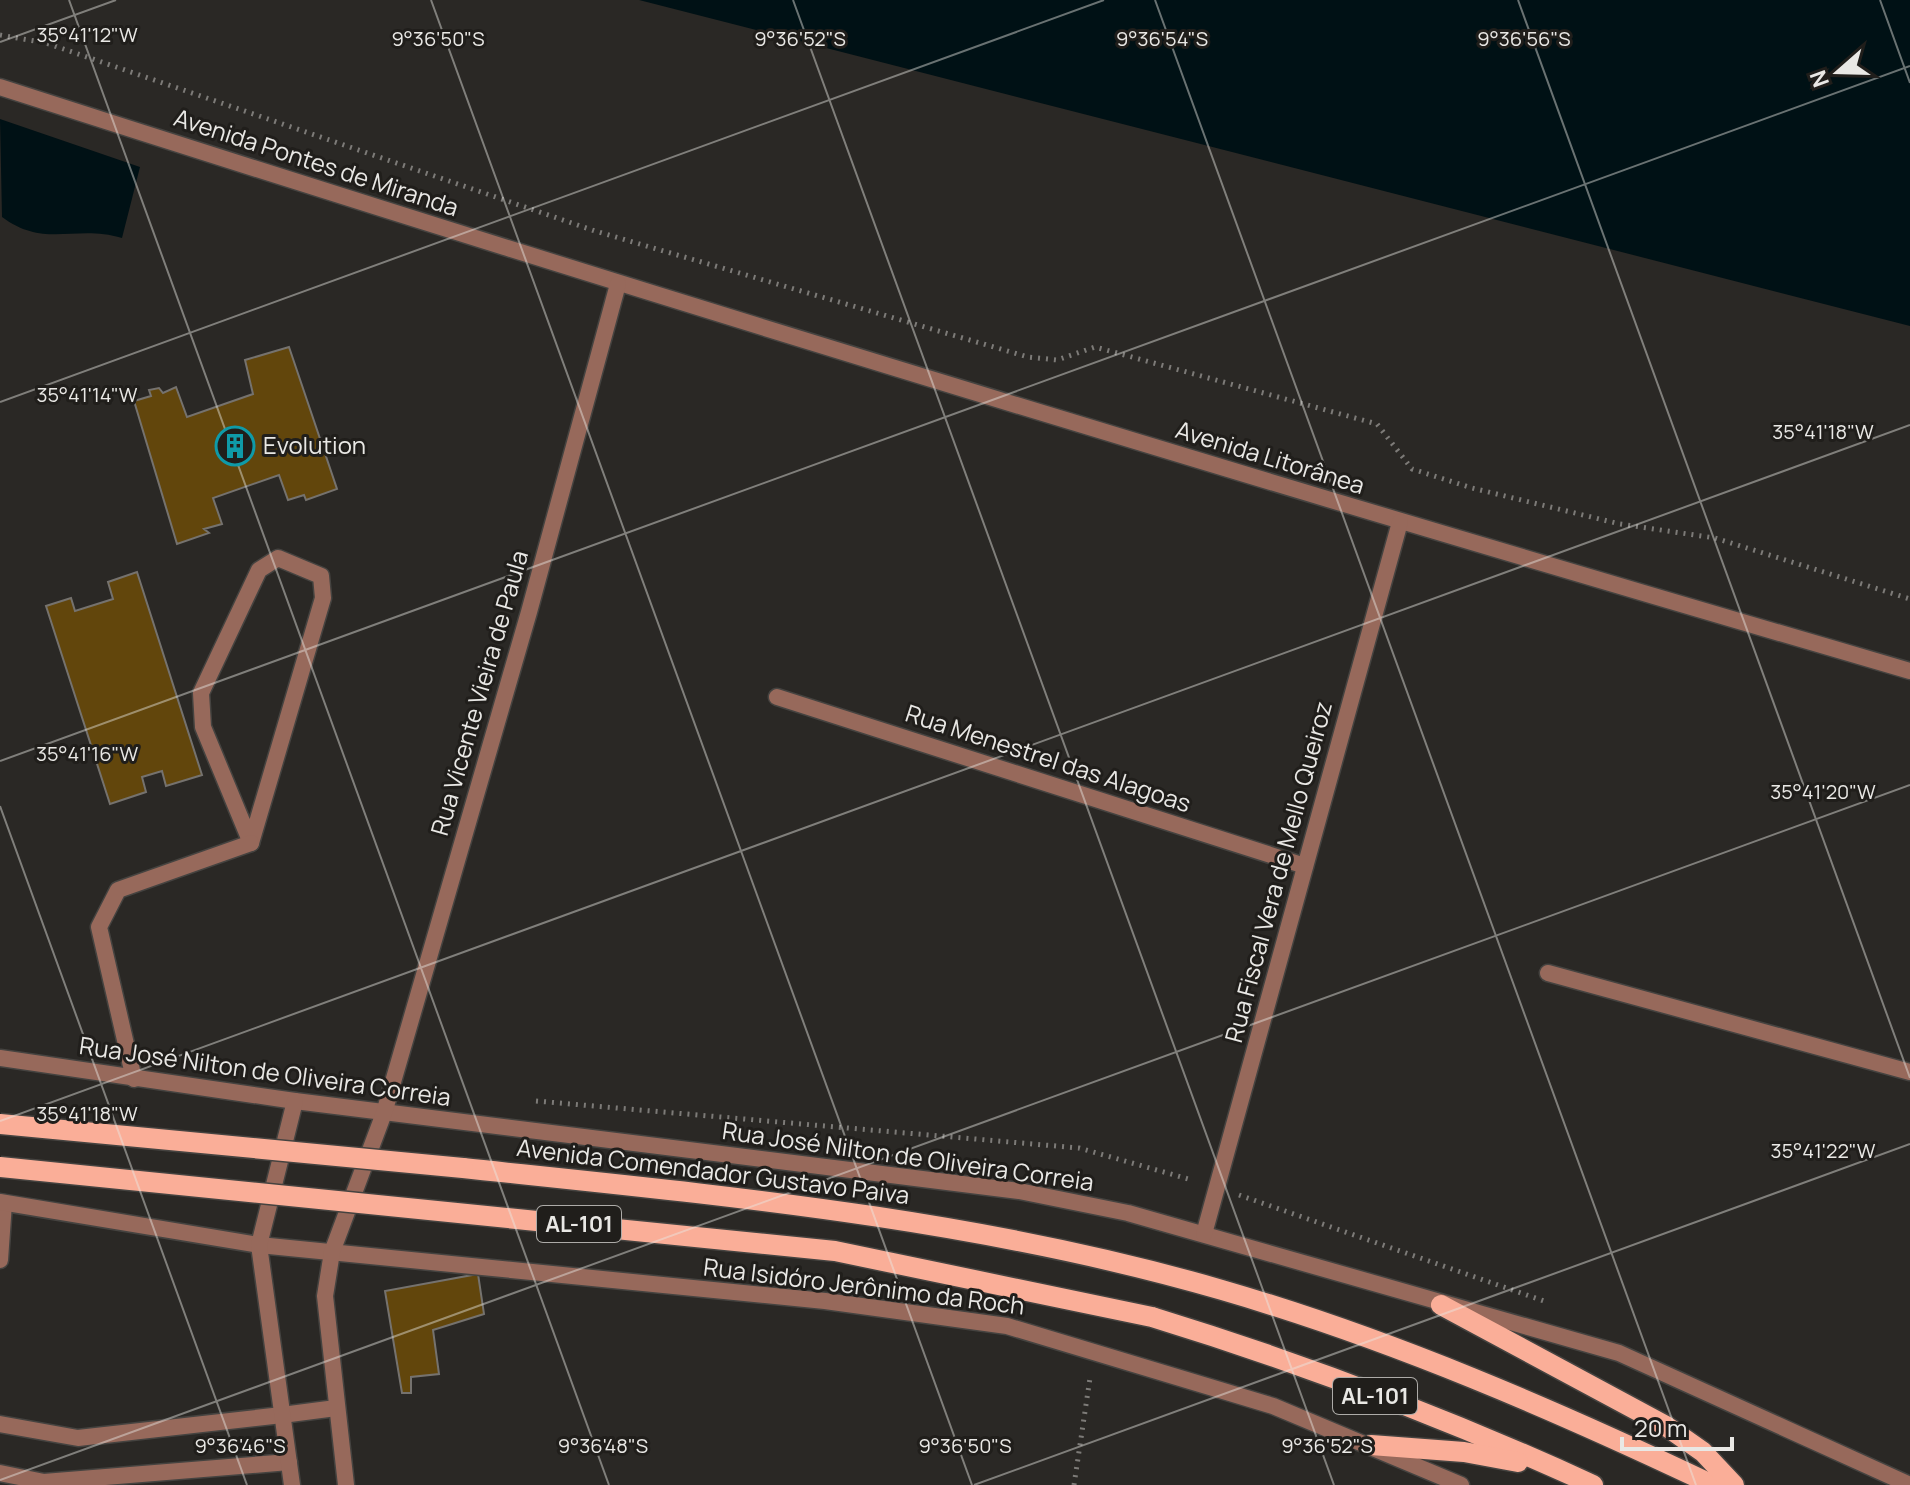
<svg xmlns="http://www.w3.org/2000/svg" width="1910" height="1485" viewBox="0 0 1910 1485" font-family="Manrope,sans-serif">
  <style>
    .water { fill: #001115 }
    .building { fill: #62460c; stroke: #75726e; stroke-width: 2 }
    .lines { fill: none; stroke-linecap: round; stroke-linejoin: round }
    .service-casing { stroke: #454340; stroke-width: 19 }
    .minor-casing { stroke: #454340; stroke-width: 19 }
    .tertiary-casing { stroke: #454340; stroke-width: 19 }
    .primary-casing { stroke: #454340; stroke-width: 23 }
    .path { stroke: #7d7b78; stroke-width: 5; stroke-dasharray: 2 6; stroke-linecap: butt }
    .service { stroke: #97695b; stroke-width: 16 }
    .minor { stroke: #97695b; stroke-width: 16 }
    .tertiary { stroke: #97695b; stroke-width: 16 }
    .primary { stroke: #faae98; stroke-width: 20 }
    .primary-bridge-casing { stroke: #454340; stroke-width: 23; stroke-linecap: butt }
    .primary-bridge { stroke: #faae98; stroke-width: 20 }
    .ticks { fill: none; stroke: #e9e8e5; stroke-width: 2; stroke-opacity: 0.45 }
    .labels { text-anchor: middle; stroke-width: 6; stroke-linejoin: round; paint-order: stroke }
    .shield { fill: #201e1b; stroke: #adaba8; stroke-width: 2 }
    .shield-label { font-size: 22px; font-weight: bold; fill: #e9e8e5 }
    .street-label { font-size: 24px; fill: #e9e8e5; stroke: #201e1b }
    .poi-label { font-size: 24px; fill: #e9e8e5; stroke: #201e1b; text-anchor: start }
    .ticks-label { font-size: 20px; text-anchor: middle; fill: #e9e8e5; stroke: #201e1b; stroke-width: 6; stroke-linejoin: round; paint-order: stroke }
  </style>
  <rect width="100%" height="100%" fill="#2a2825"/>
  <!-- water -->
  <g class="water">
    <polygon points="639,0 1910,0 1910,326"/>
    <path d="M0 119 140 167 122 238C75 224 45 249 2 217Z"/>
  </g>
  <!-- building -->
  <g class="building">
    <polygon points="289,347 337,489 306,500 304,495 288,500 279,475 213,498 222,524 204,529 209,533 177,544 134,401 151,396 149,390 159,388 163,393 176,387 187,417 253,394 245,360"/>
    <polygon points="137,572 202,775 166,786 162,771 142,777 146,792 110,804 46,606 71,598 75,611 113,599 108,582"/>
    <polygon points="478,1274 484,1314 433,1330 439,1374 411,1377 411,1393 402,1393 385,1291"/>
  </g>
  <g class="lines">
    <!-- service casing -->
    <g class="service-casing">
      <g id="service">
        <polygon points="278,558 321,576 323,598 251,843 203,727 201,693 259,570"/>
        <polyline points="134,1079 99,927 118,890 251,843"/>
        <polyline points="0,1260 4,1203"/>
        <polyline points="0,1424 78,1438 282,1415"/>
        <polyline points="0,1473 44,1482 289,1462"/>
      </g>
    </g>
    <!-- minor casing -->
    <g class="minor-casing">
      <g id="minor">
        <polyline points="777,697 1305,866"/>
        <polyline points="1548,973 1910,1072"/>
      </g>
    </g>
    <!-- tertiary casing -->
    <g class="tertiary-casing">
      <g id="tertiary">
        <path d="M0 87C634 291 1271 485 1910 671"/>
        <polyline points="0,1058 295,1101 1019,1191 1128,1213 1619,1353 1910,1485"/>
        <polyline points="0,1202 259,1245 825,1301 1007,1326 1273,1406 1461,1485"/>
        <polyline points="1204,1234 1400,522"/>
        <polyline points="282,1415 336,1408"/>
        <polyline points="292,1485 259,1245 295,1101"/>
        <polyline points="346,1485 325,1296 332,1252 384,1113 529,612 618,284"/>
      </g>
    </g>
    <!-- primary casing -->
    <g class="primary-casing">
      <g id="primary">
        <path d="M463 1168C718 1195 975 1218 1222 1290 1391 1339 1555 1410 1713 1485"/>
        <polyline points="1441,1305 1666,1426 1703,1452 1734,1485"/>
        <path d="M1152 1317C1302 1363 1451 1420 1593 1485"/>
        <polyline points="1371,1445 1464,1452 1518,1462"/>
      </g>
    </g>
    <!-- path -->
    <g class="path">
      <polyline points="0,35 46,43 595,231 1028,357 1057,360 1095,347 1377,424 1412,469 1472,488 1620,524 1715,538 1910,599"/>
      <polyline points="536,1101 1079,1148 1192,1180"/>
      <polyline points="1239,1195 1544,1301"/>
      <polyline points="1074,1485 1090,1378"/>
    </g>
    <!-- service -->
    <use href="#service" class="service"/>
    <!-- minor -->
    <use href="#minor" class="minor"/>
    <!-- tertiary -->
    <use href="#tertiary" class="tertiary"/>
    <!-- primary -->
    <use href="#primary" class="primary"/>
    <!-- primary-bridge casing -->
    <g class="primary-bridge-casing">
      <g id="primary-bridge">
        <polyline points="0,1124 463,1168"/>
        <polyline points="0,1167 835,1251 1152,1317"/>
      </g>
    </g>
    <!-- primary-bridge -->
    <use href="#primary-bridge" class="primary-bridge"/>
  </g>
  <!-- ticks -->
  <path class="ticks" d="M69 0 609 1485M431 0 972 1485M793 0 1334 1485M1155 0 1696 1485M1518 0 1910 1078M1880 0 1910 83M0 42 116 0M0 402 1104 0M0 761 1910 66M0 806 247 1485M0 1121 1910 425M0 1480 1910 785M974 1485 1910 1144"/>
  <!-- icons -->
  <defs>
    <g id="building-ring" transform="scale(2)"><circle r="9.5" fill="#201e1b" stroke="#0f9aa8" stroke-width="1.5"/><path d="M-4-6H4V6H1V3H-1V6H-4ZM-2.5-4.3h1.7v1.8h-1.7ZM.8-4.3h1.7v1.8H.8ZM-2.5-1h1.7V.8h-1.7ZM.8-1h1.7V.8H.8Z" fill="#0f9aa8"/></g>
  </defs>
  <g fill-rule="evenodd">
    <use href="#building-ring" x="235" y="446"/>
  </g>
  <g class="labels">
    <!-- shield labels -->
    <g class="shield">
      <rect x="537" y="1206" width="84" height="36" rx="6"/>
      <rect x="1333" y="1378" width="84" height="36" rx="6"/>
    </g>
    <g class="shield-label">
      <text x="579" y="1232">AL-101</text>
      <text x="1375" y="1404">AL-101</text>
    </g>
    <!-- street labels -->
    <g class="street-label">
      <text transform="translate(316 163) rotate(18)" y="8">Avenida Pontes de Miranda</text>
      <text transform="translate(1270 458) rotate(17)" y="8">Avenida Litorânea</text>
      <text transform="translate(480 693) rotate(-74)" y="8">Rua Vicente Vieira de Paula</text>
      <text transform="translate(1048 759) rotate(18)" y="8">Rua Menestrel das Alagoas</text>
      <text transform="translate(1279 872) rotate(-75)" y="8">Rua Fiscal Vera de Mello Queiroz</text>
      <text transform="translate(265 1072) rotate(8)" y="8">Rua José Nilton de Oliveira Correia</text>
      <text transform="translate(908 1157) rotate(8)" y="8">Rua José Nilton de Oliveira Correia</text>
      <text transform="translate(713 1172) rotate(7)" y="8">Avenida Comendador Gustavo Paiva</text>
      <text transform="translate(864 1287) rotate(7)" y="8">Rua Isidóro Jerônimo da Roch</text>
    </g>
    <!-- poi labels -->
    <g class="poi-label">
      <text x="263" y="454">Evolution</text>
    </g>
  </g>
  <g class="ticks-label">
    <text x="87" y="42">35°41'12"W</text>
    <text x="1162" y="46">9°36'54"S</text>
    <text x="438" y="46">9°36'50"S</text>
    <text x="800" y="46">9°36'52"S</text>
    <text x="1524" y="46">9°36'56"S</text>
    <text x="87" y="402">35°41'14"W</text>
    <text x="1823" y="439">35°41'18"W</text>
    <text x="87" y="761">35°41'16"W</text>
    <text x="1823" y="799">35°41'20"W</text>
    <text x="87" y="1121">35°41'18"W</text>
    <text x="1823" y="1158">35°41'22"W</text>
    <text x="240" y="1453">9°36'46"S</text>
    <text x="603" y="1453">9°36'48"S</text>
    <text x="965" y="1453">9°36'50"S</text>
    <text x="1327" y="1453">9°36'52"S</text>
  </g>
  <!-- north arrow -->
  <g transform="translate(1838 72) rotate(250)" stroke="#201e1b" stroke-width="6" paint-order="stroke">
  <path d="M0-6L14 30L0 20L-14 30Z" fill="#e9e8e5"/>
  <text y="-12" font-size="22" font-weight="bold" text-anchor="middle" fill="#e9e8e5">N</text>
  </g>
  <!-- scale -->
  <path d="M1622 1437v12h110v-12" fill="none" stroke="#e9e8e5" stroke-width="4"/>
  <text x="1634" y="1437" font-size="24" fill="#e9e8e5" stroke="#201e1b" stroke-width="6" paint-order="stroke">20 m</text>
</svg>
